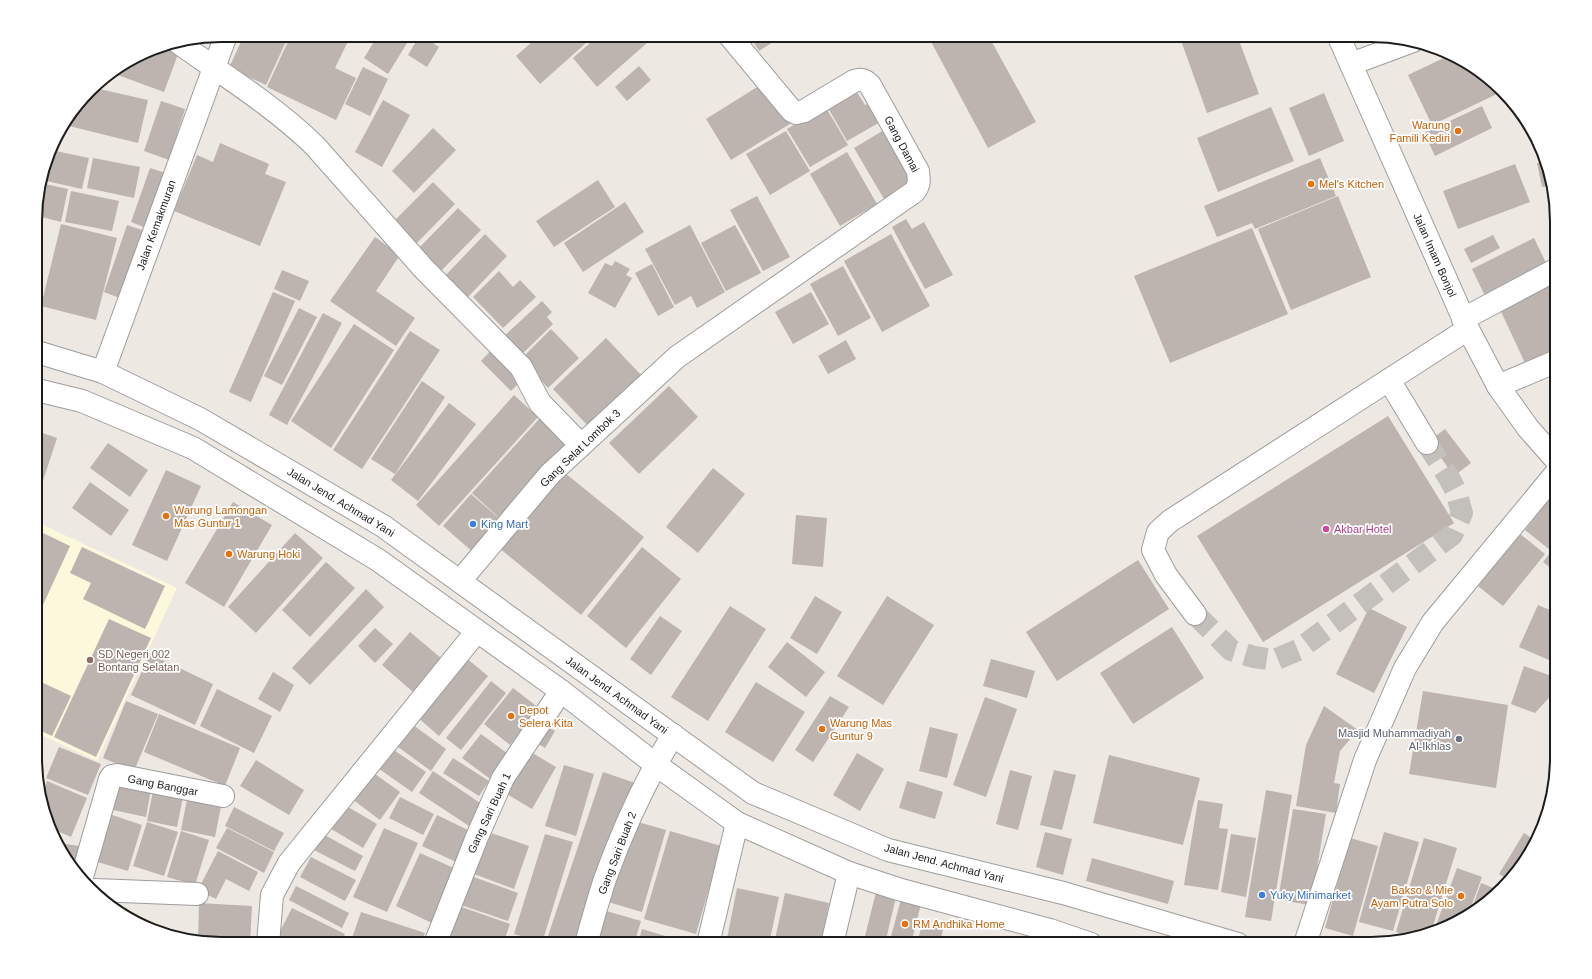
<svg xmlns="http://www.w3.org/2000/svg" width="1592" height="979" viewBox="0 0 1592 979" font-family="Helvetica,sans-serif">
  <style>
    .education { fill: #fcf8dc }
    .building { fill: #bdb3af }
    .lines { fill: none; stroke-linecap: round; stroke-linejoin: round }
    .minor-tunnel { stroke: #c3bfba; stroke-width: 22; stroke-dasharray: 22 11; stroke-linecap: butt }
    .minor-casing { stroke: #9d9d9d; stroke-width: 24 }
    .minor { stroke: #fff; stroke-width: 22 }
    .food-dot { fill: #e8710a; stroke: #fff; stroke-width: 1.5 }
    .shop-dot { fill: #3f7fe0; stroke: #fff; stroke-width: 1.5 }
    .hotel-dot { fill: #d1479c; stroke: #fff; stroke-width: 1.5 }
    .education-dot { fill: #8d6e63; stroke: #fff; stroke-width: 1.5 }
    .worship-dot { fill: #6b7280; stroke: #fff; stroke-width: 1.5 }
    .labels { text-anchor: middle; stroke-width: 3.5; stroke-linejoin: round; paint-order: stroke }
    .food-label { font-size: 11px; fill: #c56008; stroke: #fff; text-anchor: start }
    .street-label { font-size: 11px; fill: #1c1c1c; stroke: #fff }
    .shop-label { font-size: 11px; fill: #366cbe; stroke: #fff; text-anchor: start }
    .hotel-label { font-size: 11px; fill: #b23c85; stroke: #fff; text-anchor: start }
    .education-label { font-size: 11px; fill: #785e54; stroke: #fff; text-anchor: start }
    .worship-label { font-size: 11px; fill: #5b616d; stroke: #fff; text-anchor: end }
    .rim { fill: none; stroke: #1c1c1c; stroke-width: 2 }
  </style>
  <rect width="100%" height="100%" fill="#ede8e2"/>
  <!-- education -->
  <polygon class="education" points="37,522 177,588 97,761 37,733"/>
  <!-- building -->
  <g class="building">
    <polygon points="244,35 289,35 266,85 229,68"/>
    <polygon points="291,35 351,35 335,68 356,78 336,120 267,87"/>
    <polygon points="366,35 412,35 388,74 364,58 375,40"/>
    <polygon points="420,35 439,47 427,67 408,55"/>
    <polygon points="540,35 595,35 540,84 516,56"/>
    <polygon points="599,35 656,35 597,87 573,58"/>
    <polygon points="749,35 784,35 759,51"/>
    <polygon points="934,35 988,35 1036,122 988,148 929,38"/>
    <polygon points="1179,35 1237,35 1259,94 1207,113"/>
    <polygon points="176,44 181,46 164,92 115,74 116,70 150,49"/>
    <polygon points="1450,55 1474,66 1499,93 1432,125 1408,75"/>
    <polygon points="639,66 651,80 627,101 615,87"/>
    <polygon points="363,67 388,79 370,116 345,104"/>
    <polygon points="765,82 790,124 731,160 706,119"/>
    <polygon points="96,84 95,88 148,100 138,143 65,125"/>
    <polygon points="855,89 865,105 871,102 882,121 847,141 827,106"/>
    <polygon points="1324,93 1344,141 1309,156 1289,108"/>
    <polygon points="383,100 410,115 382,167 355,152"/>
    <polygon points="161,101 185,109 169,160 144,151"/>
    <polygon points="825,106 848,145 810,167 787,129"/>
    <polygon points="1482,106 1492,128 1435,156 1424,133"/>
    <polygon points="1271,107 1294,161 1218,192 1197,138"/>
    <polygon points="433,128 456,150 414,193 392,171"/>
    <polygon points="884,130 914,181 884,199 854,148"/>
    <polygon points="786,131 810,171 770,195 746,154"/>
    <polygon points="220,143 269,164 265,174 286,182 260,246 174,211 197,155 213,162"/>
    <polygon points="51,150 89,158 82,189 42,180"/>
    <polygon points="847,152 877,204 840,226 810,174"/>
    <polygon points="93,158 140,167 134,198 87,188"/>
    <polygon points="1320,158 1336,196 1255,229 1252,223 1217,237 1204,206"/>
    <polygon points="1542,162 1549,186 1542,187 1537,163"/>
    <polygon points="1515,164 1530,202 1458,229 1443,191"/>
    <polygon points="150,168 169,174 149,229 131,222"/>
    <polygon points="598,180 615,207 554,247 536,221"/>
    <polygon points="433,182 455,204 414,246 391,224"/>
    <polygon points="45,184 68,189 61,222 38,216"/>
    <polygon points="71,191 119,201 112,231 65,222"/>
    <polygon points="757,196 790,257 763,271 730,210"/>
    <polygon points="1338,196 1371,277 1291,310 1258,229"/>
    <polygon points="625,202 644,232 583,272 564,243"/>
    <polygon points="458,208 481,230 440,272 417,250"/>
    <polygon points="906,219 912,229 924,222 953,275 925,289 892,227"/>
    <polygon points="61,224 117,238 96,320 41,306"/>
    <polygon points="127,225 148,232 125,300 104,292"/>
    <polygon points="690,225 725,292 697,308 691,296 675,305 645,249"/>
    <polygon points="735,225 761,273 726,291 701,243"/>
    <polygon points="1252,228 1288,314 1170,363 1134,276"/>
    <polygon points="485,234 507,256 466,299 444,277"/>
    <polygon points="891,234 930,306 882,332 844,261"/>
    <polygon points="1493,235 1500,248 1471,263 1464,249"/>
    <polygon points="375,237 400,255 376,291 415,318 396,346 330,301"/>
    <polygon points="1534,238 1547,265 1485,296 1472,269"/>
    <polygon points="615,261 630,269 626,275 632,278 615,308 588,293 605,263 612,266"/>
    <polygon points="652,264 674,307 658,316 635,273"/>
    <polygon points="843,266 871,318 838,336 810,284"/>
    <polygon points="282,270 309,281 300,301 274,289"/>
    <polygon points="499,271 513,287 520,280 536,297 503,328 473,297"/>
    <polygon points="1550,281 1557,295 1557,348 1525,363 1498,305"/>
    <polygon points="273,292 295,301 251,402 229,392"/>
    <polygon points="811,292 829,324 793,344 775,312"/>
    <polygon points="542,301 552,312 547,317 553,324 518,358 500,340"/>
    <polygon points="299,308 317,317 282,385 264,376"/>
    <polygon points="323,313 342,323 287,425 269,415"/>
    <polygon points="354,324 394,350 331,448 291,421"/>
    <polygon points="551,329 579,358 548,388 521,359"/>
    <polygon points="410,331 440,350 362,469 333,450"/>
    <polygon points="606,338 643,377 590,428 553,389"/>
    <polygon points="846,340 856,359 828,374 818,356"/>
    <polygon points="495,346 526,376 511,391 481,361"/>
    <polygon points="422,381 445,397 395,474 371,459"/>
    <polygon points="669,386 698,417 639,474 609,443"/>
    <polygon points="514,395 538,417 439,526 416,505"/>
    <polygon points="449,403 476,424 418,501 391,480"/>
    <polygon points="1388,416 1454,523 1263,642 1197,536"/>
    <polygon points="540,418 567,442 499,518 472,493"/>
    <polygon points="1445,429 1471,463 1454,476 1429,441"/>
    <polygon points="37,431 57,438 37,499"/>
    <polygon points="108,443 148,470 130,497 90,468"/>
    <polygon points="713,468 745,494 698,553 666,527"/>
    <polygon points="560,469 644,537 581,615 498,547"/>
    <polygon points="166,470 201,486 167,561 132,545"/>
    <polygon points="90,482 129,510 111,536 72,508"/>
    <polygon points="471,494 502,521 474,553 443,526"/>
    <polygon points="1553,494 1557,497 1557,542 1550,550 1525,530"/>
    <polygon points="233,502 272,525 224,607 185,583"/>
    <polygon points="796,515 827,518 823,567 792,564"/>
    <polygon points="43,533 70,546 37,618 37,538 40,540"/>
    <polygon points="295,533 323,558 256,633 228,607"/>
    <polygon points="1519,533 1545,554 1503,606 1478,586"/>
    <polygon points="1557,544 1557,573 1543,562"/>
    <polygon points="82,547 165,586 145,629 83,599 91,583 70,573"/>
    <polygon points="642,547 681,579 626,648 587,616"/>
    <polygon points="1138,560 1169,609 1057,681 1026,632"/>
    <polygon points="326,562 355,588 310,637 282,610"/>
    <polygon points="366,589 384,607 310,685 292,668"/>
    <polygon points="815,596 842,612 817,654 790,638"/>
    <polygon points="887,596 934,625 883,705 837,676"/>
    <polygon points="1538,605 1557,613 1557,643 1549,660 1519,647"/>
    <polygon points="730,606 766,629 708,721 671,697"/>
    <polygon points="1369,608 1407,627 1374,693 1336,674"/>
    <polygon points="660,616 682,631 651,675 630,659"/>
    <polygon points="109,619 151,638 96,757 54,737"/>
    <polygon points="1172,627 1204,678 1133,724 1100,673"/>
    <polygon points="375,628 393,644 375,663 358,646"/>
    <polygon points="410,632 441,658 413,692 382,665"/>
    <polygon points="787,642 825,672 806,697 768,667"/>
    <polygon points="150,654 213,684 195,725 131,695"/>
    <polygon points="465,657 488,676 439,736 416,716"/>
    <polygon points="991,659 1035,671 1027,698 983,686"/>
    <polygon points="1524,666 1557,678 1557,689 1535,713 1511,704"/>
    <polygon points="273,672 294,685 280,712 258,699"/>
    <polygon points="37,680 71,696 52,736 37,729"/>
    <polygon points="491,681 506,693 461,750 446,738"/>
    <polygon points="756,682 805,712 773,762 725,732"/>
    <polygon points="513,688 539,708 510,745 484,724"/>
    <polygon points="217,689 272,716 254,753 200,726"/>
    <polygon points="1423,691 1508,705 1496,788 1409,774"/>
    <polygon points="830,696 849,707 813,762 795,750"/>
    <polygon points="985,697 1017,709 986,797 953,785"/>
    <polygon points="126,701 158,714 134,771 103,758"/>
    <polygon points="1324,706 1358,730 1340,751 1334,783 1340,784 1336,813 1296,806 1306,745"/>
    <polygon points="159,714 240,748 225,786 144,752"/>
    <polygon points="409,722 446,749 431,771 394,744"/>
    <polygon points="543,724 555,731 545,748 533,741"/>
    <polygon points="930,727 958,734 947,778 919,771"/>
    <polygon points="481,734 511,756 493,781 462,758"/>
    <polygon points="388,746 426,772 412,792 375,766"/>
    <polygon points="59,747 101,764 88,795 46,778"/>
    <polygon points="529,751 556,767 532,809 505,793"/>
    <polygon points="857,753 884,769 860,811 833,795"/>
    <polygon points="1109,755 1200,778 1183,845 1093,823"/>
    <polygon points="453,758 489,781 479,796 443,773"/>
    <polygon points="256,760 304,790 289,815 240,786"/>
    <polygon points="564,765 594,774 576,836 545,826"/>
    <polygon points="368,769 400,792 380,820 348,796"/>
    <polygon points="1010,770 1032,776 1018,830 996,824"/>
    <polygon points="1054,770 1076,775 1062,830 1040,825"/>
    <polygon points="433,771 483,805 469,826 419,793"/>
    <polygon points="603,772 635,783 580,944 571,944 548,936"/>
    <polygon points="47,781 87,798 71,837 55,830 42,795"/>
    <polygon points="907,781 943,792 935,819 899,808"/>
    <polygon points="117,783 151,789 146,817 113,810"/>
    <polygon points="154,786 184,792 177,827 147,821"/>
    <polygon points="1266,790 1292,795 1271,921 1245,917"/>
    <polygon points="188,794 222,801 215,837 181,830"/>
    <polygon points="400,797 434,814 423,835 389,818"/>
    <polygon points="1198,800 1223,804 1219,828 1228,829 1218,890 1184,885"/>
    <polygon points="343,804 377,824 363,848 328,827"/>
    <polygon points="234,807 284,833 274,851 225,826"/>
    <polygon points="1293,809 1326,814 1311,905 1278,900"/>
    <polygon points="109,814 142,825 128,871 94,861"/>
    <polygon points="437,815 472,832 458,863 422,846"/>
    <polygon points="631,820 666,830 642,912 608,902"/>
    <polygon points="147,822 178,832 164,876 133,866"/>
    <polygon points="227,828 274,852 264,873 216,848"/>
    <polygon points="384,828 418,843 387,912 353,897"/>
    <polygon points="181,831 209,840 195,885 167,877"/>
    <polygon points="670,831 721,846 696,934 644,919"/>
    <polygon points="488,832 529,846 514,889 474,874"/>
    <polygon points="1045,832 1072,839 1063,875 1036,867"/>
    <polygon points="1384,832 1419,842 1393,931 1359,922"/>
    <polygon points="321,833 363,856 355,871 312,849"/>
    <polygon points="1524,833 1536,841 1526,861 1507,879 1499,874"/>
    <polygon points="545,834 573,842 542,943 514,934"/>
    <polygon points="1231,834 1256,838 1246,897 1221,892"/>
    <polygon points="1350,838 1378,846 1353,936 1325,928"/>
    <polygon points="1424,838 1457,848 1432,929 1408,936 1396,932"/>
    <polygon points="59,843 79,846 74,869 66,861"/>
    <polygon points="218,851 258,872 249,891 226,879 216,899 198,890"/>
    <polygon points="420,853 456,869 432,923 396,906"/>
    <polygon points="311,857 356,880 345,901 300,877"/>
    <polygon points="1092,858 1174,881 1168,904 1086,881"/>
    <polygon points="1457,868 1482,877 1468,915 1464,919 1435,928"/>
    <polygon points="468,875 518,893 508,921 458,904"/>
    <polygon points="1481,883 1496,889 1470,914"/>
    <polygon points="296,886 349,913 342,928 289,900"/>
    <polygon points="737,888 779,897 769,944 726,944"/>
    <polygon points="876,892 896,897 885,944 863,944"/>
    <polygon points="785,893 829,903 821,944 774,944"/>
    <polygon points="901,899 921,904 911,944 889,944"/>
    <polygon points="199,903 252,906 250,944 221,944 198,940"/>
    <polygon points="456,905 510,924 503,944 442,944"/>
    <polygon points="292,908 345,934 340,944 295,944 278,935"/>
    <polygon points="603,910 641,921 634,944 593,944"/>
    <polygon points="361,912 425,933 421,944 350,944"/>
    <polygon points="922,924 943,929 940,944 917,944"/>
    <polygon points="642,929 689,943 689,944 638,944"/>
  </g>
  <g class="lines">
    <!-- minor-tunnel -->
    <polyline class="minor-tunnel" points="1195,614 1231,650 1254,657 1274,660 1298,650 1452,535 1462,513 1456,491 1449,478 1427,443"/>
    <!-- minor casing -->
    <g class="minor-casing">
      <g id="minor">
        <polyline points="1338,35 1468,329 1498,386 1528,428 1557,461"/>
        <path d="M179 43C225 76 274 106 315 146L424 269 521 367 540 403 581 445"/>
        <polyline points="1351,64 1413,41"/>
        <polyline points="1463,319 1557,269"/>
        <polyline points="37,352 103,372 200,419 383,526 753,793 888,850 1063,893 1238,944"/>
        <polyline points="103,372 226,35"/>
        <polyline points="1389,380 1427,443"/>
        <polyline points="1498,386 1557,361"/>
        <polyline points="37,390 82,401 193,448 378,560 561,691 655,764 737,823 849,873 898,889 1050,930 1091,944"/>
        <path d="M460 581 550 474 677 357 914 192C920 185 919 180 918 171L870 85C864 79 861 79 854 81L804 111 796 113 792 111 729 35"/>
        <polyline points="1195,614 1166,575 1153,550 1158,532 1170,521 1468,329"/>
        <polyline points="82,877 110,779 112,776 117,775 223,796"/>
        <polyline points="95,890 197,894"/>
        <polyline points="268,944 272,895 289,863 477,631"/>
        <polyline points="435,944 477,837 503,778 561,691"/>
        <path d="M586 944C592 922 598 900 605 879 623 829 645 781 673 735"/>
        <polyline points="708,944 737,823"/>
        <polyline points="832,944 849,873"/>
        <polyline points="1305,944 1365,760 1405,668 1433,622 1557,472"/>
      </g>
    </g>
    <!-- minor -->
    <use href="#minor" class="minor"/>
  </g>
  <!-- markers -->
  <g class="food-dot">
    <circle cx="1458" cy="131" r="4"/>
    <circle cx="1311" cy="184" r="4"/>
    <circle cx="166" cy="516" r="4"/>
    <circle cx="229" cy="554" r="4"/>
    <circle cx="511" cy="716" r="4"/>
    <circle cx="822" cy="729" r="4"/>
    <circle cx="1461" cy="896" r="4"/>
    <circle cx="905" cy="924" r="4"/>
  </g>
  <g class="shop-dot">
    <circle cx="473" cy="524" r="4"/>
    <circle cx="1262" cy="895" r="4"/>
  </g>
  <circle class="hotel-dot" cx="1326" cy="529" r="4"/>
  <circle class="education-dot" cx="90" cy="660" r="4"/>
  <circle class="worship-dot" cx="1459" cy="739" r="4"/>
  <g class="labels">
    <!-- food labels -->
    <g class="food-label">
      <text x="1450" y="129" text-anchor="end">Warung<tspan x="1450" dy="13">Famili Kediri</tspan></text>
      <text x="1319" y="188">Mel's Kitchen</text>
      <text x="174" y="514">Warung Lamongan<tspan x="174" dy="13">Mas Guntur 1</tspan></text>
      <text x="237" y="558">Warung Hoki</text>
      <text x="519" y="714">Depot<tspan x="519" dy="13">Selera Kita</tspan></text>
      <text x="830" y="727">Warung Mas<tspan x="830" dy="13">Guntur 9</tspan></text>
      <text x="1453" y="894" text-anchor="end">Bakso &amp; Mie<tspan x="1453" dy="13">Ayam Putra Solo</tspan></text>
      <text x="913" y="928">RM Andhika Home</text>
    </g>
    <!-- street labels -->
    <g class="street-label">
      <text transform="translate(902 144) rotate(62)" y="4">Gang Damai</text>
      <text transform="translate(156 225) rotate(-70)" y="4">Jalan Kemakmuran</text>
      <text transform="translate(1435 255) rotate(66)" y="4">Jalan Imam Bonjol</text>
      <text transform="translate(580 448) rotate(-44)" y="4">Gang Selat Lombok 3</text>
      <text transform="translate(341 502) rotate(31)" y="4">Jalan Jend. Achmad Yani</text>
      <text transform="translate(617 695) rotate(36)" y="4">Jalan Jend. Achmad Yani</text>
      <text transform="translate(163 785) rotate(11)" y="4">Gang Banggar</text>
      <text transform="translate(489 813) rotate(-65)" y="4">Gang Sari Buah 1</text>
      <text transform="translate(617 853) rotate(-69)" y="4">Gang Sari Buah 2</text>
      <text transform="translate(944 863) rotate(15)" y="4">Jalan Jend. Achmad Yani</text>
    </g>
    <!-- shop labels -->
    <g class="shop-label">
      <text x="481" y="528">King Mart</text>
      <text x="1270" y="899">Yuky Minimarket</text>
    </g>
    <!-- hotel labels -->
    <g class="hotel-label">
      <text x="1334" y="533">Akbar Hotel</text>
    </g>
    <!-- education labels -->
    <g class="education-label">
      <text x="98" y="658">SD Negeri 002<tspan x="98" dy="13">Bontang Selatan</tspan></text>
    </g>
    <!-- worship labels -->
    <g class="worship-label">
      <text x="1451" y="737">Masjid Muhammadiyah<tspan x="1451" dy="13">Al-Ikhlas</tspan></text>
    </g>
  </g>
  <!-- crop -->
  <path d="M0 0H1592V979H0ZM221 42H1371A179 179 0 0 1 1550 221V758A179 179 0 0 1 1371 937H221A179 179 0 0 1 42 758V221A179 179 0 0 1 221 42Z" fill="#fff" fill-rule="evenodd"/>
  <path class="rim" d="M221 42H1371A179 179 0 0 1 1550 221V758A179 179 0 0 1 1371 937H221A179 179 0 0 1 42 758V221A179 179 0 0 1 221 42Z"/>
</svg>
